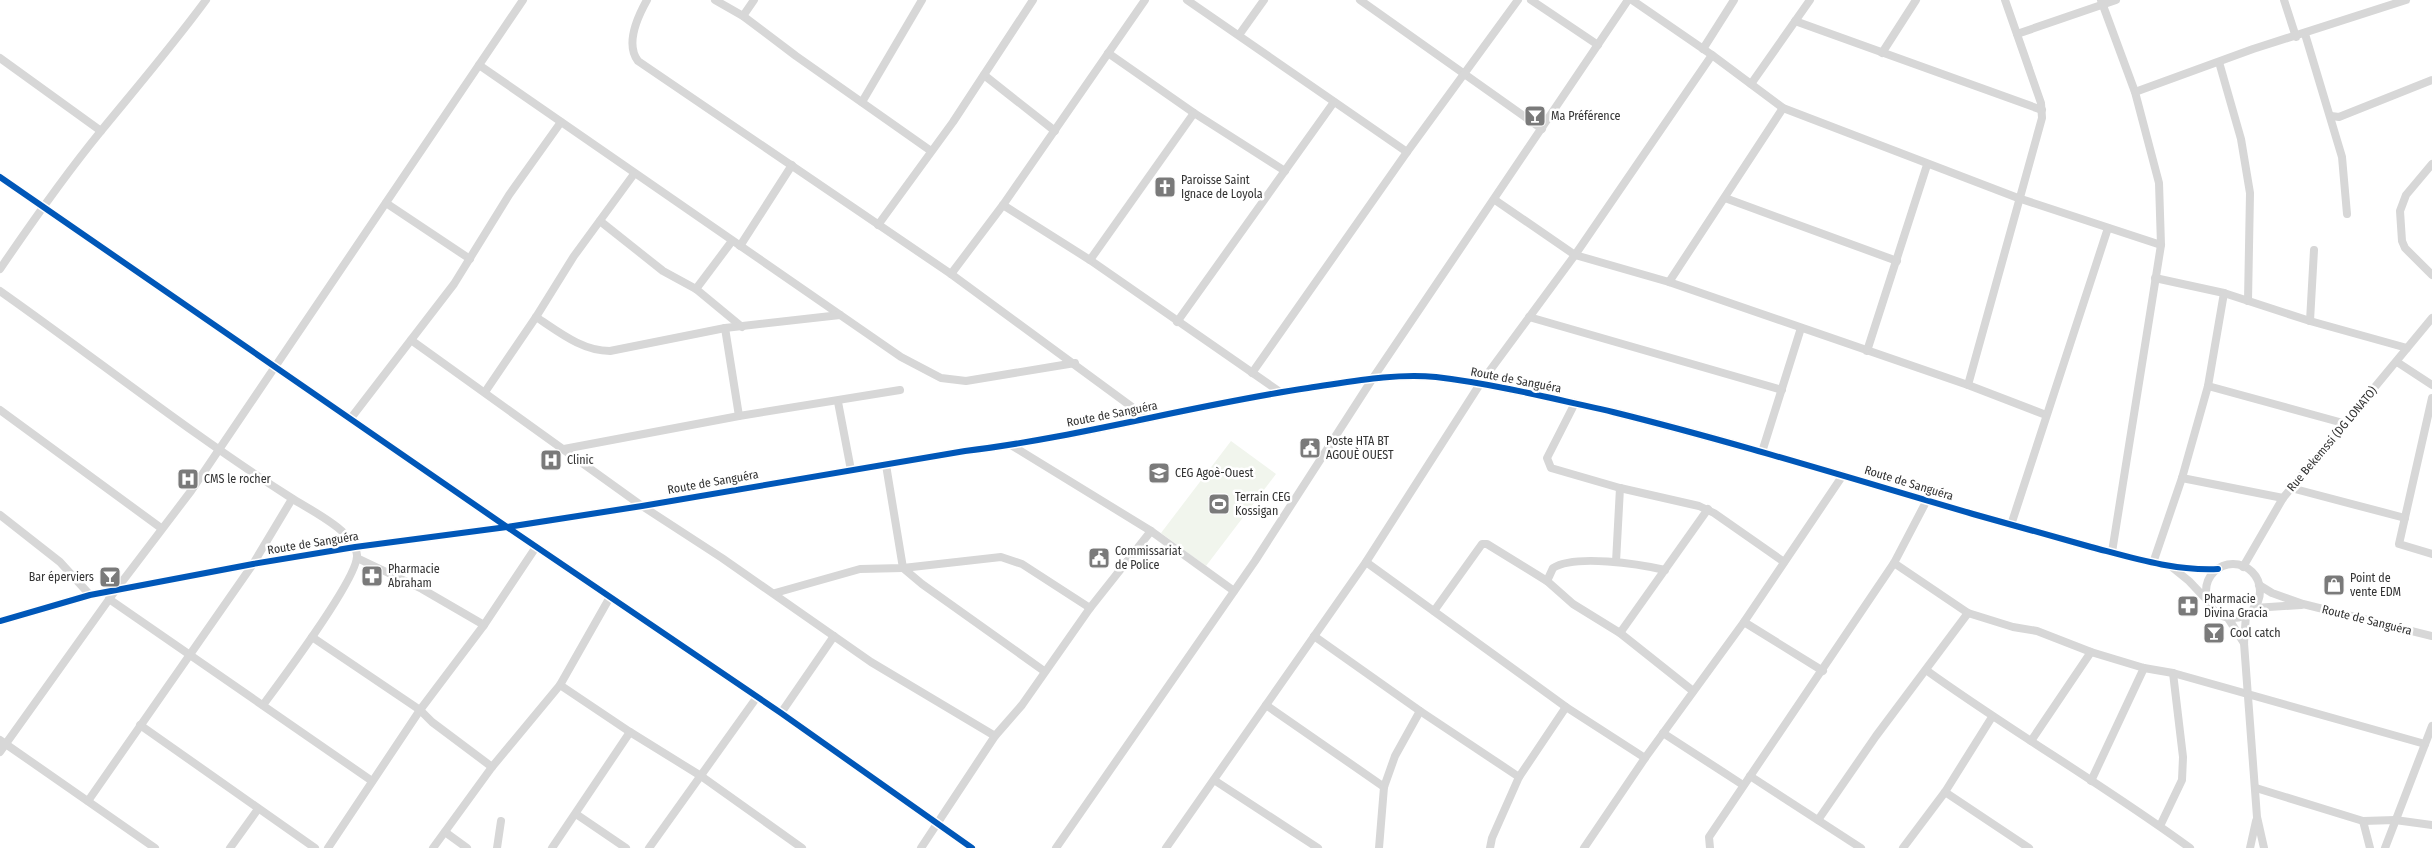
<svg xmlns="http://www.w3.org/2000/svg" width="2432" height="848" viewBox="0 0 2432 848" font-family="'Fira Sans Condensed',sans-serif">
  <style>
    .green { fill: #f1f5ed }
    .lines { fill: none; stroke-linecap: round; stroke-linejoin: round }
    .minor { stroke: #d7d7d7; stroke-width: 8 }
    .cycleway-casing { stroke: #fff; stroke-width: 9 }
    .cycleway { stroke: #0057b8; stroke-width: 6 }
    .labels { text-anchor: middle; stroke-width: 5; stroke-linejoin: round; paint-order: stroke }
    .poi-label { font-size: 12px; fill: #333; stroke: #fff; text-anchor: start }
    .street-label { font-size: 12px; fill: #333; stroke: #fff }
  </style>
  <rect width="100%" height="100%" fill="#fff"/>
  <!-- green -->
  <polygon class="green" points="1231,441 1276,474 1206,566 1161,533"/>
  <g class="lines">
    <!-- minor -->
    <g class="minor">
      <path d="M647 0C638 16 625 44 638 61L951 274 1147 418"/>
      <polyline points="715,0 743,16 796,56 931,151"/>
      <polyline points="1187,0 1407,152"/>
      <polyline points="1360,0 1542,129"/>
      <polyline points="1531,0 1598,45"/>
      <polyline points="1632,0 1712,55 1783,108 2018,198 2161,245"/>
      <polyline points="2101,0 2135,92 2159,183 2161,245 2112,552"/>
      <polyline points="2284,0 2296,37"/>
      <polyline points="743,16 754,0"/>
      <polyline points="1795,21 2042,110"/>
      <polyline points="2017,34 2116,0"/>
      <polyline points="2305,34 2342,157 2347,214"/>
      <polyline points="1239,35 1264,0"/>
      <polyline points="1703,49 1734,0"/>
      <polyline points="1108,53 1194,113 1285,171"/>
      <polyline points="1882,53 1916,0"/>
      <polyline points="0,58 101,131"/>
      <polyline points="2219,62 2241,139 2250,193 2248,301"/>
      <polyline points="479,65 901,357 941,378 966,381 1075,363"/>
      <polyline points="984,75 1055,131"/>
      <polyline points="1751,84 1810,0"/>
      <polyline points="2135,92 2253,49 2406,0"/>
      <polyline points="862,102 922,0"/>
      <polyline points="2331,116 2339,117 2432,80"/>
      <polyline points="2432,164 2406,195 2400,211 2402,241 2405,248 2432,275"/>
      <polyline points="0,177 507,527 781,713 972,848"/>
      <polyline points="1725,198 1897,261"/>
      <polyline points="1495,200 1575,255 1669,282 1968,385 2046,415"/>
      <polyline points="386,203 470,259"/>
      <polyline points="1003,205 1090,260 1280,392"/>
      <polyline points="600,221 663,271 696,289 742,327"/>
      <polyline points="878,225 953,122 1033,0"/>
      <polyline points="740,246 792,165"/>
      <polyline points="1090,260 1194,113"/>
      <path d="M0 269C32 222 65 175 101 131 137 87 173 45 206 0"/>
      <polyline points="951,274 1003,205 1145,0"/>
      <polyline points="2155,278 2224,293 2310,321 2407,348"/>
      <polyline points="1669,282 1783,108"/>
      <polyline points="696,289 732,241"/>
      <path d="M0 291C98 360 192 435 293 499 312 511 354 531 357 555 359 577 280 682 263 705"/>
      <path d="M536 317C559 332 582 351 610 351L725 328 840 315"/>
      <polyline points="1529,317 1782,390"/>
      <polyline points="2310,321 2314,250"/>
      <polyline points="1177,322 1334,102"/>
      <polyline points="725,328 739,416"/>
      <polyline points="411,340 642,506 722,558 871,662 995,736"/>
      <polyline points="1867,351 1927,165"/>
      <polyline points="2397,362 2432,385"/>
      <polyline points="1252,373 1407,152 1518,0"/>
      <polyline points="1968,385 2042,118 2041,103 2005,0"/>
      <polyline points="2208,386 2343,423"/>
      <polyline points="485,392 536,317 574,256 634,174"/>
      <polyline points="2432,398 2399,544 2432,554"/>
      <polyline points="838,402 851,470"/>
      <polyline points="1575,403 1547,458 1551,468 1620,488 1699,506 1714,513 1784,562"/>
      <polyline points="0,410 161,528"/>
      <polyline points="351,418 454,284 509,195 561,122"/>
      <polyline points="1011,445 1151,531 1234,591"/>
      <polyline points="564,449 739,416 900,390"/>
      <polyline points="1762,452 1801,328"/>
      <polyline points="886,465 903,568 922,584 1044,671"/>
      <polyline points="2182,478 2283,498"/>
      <polyline points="2291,488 2405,518"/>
      <polyline points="0,515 60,562 90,595"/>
      <polyline points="2011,525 2108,228"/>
      <polyline points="357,558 422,589 484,625"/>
      <polyline points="1366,562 1566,707 1645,758"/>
      <polyline points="1616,562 1620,488"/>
      <polyline points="1894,563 1968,613 2013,627 2037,631 2091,652 2144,668 2173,673 2425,744"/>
      <polyline points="2153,563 2182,478 2208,386 2224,293"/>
      <circle cx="2233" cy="591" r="27"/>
      <polyline points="2243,567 2283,498 2432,318"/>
      <polyline points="2173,568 2189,581 2206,599"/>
      <path d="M1547 581 1553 568C1575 554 1639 564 1665 570"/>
      <polyline points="2259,585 2272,593 2303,604 2432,636"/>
      <polyline points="775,593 860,569 903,568 1001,557 1022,564 1090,608"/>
      <polyline points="109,599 372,781"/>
      <polyline points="2254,608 2301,605"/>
      <polyline points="1434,611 1482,544 1487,544 1547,581 1573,604 1620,633 1693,691"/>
      <polyline points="2246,615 2244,643 2257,817 2264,848"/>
      <polyline points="2228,618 2244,643"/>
      <path d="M0 621 90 595 253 564 355 547 507 527 642 506 965 451C1080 437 1193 405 1308 388 1350 382 1393 373 1436 377 1495 384 1555 399 1613 412 1734 442 1853 479 1973 514 2012 525 2052 536 2091 547 2133 558 2174 571 2218 569"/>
      <polyline points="1744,622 1823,671"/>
      <polyline points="1620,633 1708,509"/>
      <polyline points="1314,636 1420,711 1519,777"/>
      <polyline points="312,637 420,710 432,722 492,767"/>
      <path d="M1926 670C2012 732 2104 785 2190 848"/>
      <polyline points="560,685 630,732 701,776 802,848"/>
      <polyline points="1266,705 1384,787"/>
      <polyline points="781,713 834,636"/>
      <polyline points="140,725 315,848"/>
      <polyline points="1663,733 1743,785"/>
      <polyline points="0,740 155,848"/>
      <polyline points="2031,741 2091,652"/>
      <polyline points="0,752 115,591 191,491 523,0"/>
      <polyline points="1750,776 1861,848"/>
      <polyline points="1214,780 1318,848"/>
      <polyline points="2091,781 2144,668"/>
      <polyline points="2256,788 2363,821 2395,820 2432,825"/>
      <polyline points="1945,792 2029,848"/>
      <polyline points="88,801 253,564 292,499"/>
      <polyline points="576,814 626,848"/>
      <polyline points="1818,820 1876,736 1968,613"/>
      <polyline points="2363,821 2370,848"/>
      <polyline points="2160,826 2182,780 2183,757 2173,673"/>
      <polyline points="445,832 467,848"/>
      <polyline points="230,848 258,809"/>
      <polyline points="328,848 420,710 484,625 536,547"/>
      <polyline points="433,848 492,767 560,685 610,597"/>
      <polyline points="497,848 501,821"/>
      <polyline points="552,848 630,732"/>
      <polyline points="649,848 757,697"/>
      <polyline points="921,848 995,736 1022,705 1090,608 1151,531"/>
      <polyline points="1056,848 1255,561 1373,378 1628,0"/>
      <polyline points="1166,848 1366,562 1480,384 1575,255 1712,55"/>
      <polyline points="1379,848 1384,787 1395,756 1420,711"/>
      <polyline points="1490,848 1492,838 1519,777 1566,707"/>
      <polyline points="1584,848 1645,758 1744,622 1843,475"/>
      <polyline points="1710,848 1709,837 1894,563 1927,500"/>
      <polyline points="1903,848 1945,792 1992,717"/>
      <polyline points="2250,848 2256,821"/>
      <polyline points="2385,848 2432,726"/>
    </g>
    <!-- cycleway casing -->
    <g class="cycleway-casing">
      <g id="cycleway">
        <polyline points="0,177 507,527 781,713 972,848"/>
        <path d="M0 621 90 595 253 564 355 547 507 527 642 506 965 451C1080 437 1193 405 1308 388 1350 382 1393 373 1436 377 1495 384 1555 399 1613 412 1734 442 1853 479 1973 514 2012 525 2052 536 2091 547 2133 558 2174 571 2218 569"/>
      </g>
    </g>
    <!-- cycleway -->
    <use href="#cycleway" class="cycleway"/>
  </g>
  <!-- icons -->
  <defs>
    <g id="bar-square" transform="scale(1.125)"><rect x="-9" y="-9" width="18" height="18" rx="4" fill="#7a7a7a" stroke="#fff"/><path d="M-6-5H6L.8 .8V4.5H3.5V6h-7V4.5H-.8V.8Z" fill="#fff"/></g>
    <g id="church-square" transform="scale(1.125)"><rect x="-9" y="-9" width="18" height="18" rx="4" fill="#7a7a7a" stroke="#fff"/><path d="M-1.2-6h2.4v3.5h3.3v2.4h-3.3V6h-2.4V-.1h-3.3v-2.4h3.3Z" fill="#fff"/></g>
    <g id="civic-square" transform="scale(1.125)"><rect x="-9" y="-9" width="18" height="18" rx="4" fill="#7a7a7a" stroke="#fff"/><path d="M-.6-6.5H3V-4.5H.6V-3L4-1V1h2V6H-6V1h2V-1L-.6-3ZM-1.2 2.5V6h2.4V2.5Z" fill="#fff"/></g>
    <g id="hospital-square" transform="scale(1.125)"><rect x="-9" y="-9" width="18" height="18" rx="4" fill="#7a7a7a" stroke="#fff"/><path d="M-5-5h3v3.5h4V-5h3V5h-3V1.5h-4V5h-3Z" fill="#fff"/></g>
    <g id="school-square" transform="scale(1.125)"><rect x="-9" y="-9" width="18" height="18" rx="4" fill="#7a7a7a" stroke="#fff"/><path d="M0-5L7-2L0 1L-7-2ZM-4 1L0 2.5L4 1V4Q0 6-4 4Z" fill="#fff"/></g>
    <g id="stadium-square" transform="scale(1.125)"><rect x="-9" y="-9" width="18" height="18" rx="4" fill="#7a7a7a" stroke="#fff"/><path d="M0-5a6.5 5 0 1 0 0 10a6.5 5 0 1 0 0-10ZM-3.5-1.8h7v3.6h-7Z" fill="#fff"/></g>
    <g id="pharmacy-square" transform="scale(1.125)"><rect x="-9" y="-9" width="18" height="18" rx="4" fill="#7a7a7a" stroke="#fff"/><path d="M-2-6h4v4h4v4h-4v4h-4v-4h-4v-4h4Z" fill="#fff"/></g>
    <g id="shop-square" transform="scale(1.125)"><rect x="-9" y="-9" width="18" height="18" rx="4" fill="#7a7a7a" stroke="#fff"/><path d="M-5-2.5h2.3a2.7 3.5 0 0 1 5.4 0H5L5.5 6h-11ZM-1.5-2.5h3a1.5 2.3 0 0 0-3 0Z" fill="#fff"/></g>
  </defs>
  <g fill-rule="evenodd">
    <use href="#bar-square" x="1535" y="116"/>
    <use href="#church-square" x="1165" y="187"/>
    <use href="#civic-square" x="1310" y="448"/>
    <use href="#hospital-square" x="551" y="460"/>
    <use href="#school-square" x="1159" y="473"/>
    <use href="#hospital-square" x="188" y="479"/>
    <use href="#stadium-square" x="1219" y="504"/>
    <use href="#civic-square" x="1099" y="558"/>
    <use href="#pharmacy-square" x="372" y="576"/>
    <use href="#bar-square" x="110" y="577"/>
    <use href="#shop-square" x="2334" y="585"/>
    <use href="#pharmacy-square" x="2188" y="606"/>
    <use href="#bar-square" x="2214" y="633"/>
  </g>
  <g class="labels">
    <!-- poi labels -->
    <g class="poi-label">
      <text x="1551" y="120">Ma Préférence</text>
      <text x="1181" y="184">Paroisse Saint<tspan x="1181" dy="14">Ignace de Loyola</tspan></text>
      <text x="1326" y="445">Poste HTA BT<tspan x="1326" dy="14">AGOUÈ OUEST</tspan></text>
      <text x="567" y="464">Clinic</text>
      <text x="1175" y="477">CEG Agoè-Ouest</text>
      <text x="204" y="483">CMS le rocher</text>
      <text x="1235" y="501">Terrain CEG<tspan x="1235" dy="14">Kossigan</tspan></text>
      <text x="1115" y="555">Commissariat<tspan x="1115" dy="14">de Police</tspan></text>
      <text x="388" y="573">Pharmacie<tspan x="388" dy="14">Abraham</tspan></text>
      <text x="94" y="581" text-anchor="end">Bar éperviers</text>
      <text x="2350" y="582">Point de<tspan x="2350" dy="14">vente EDM</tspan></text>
      <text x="2204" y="603">Pharmacie<tspan x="2204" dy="14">Divina Gracia</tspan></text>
      <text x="2230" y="637">Cool catch</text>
    </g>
    <!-- street labels -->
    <g class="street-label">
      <text transform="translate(1516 380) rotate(11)" y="4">Route de Sanguéra</text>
      <text transform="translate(1112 414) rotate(-11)" y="4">Route de Sanguéra</text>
      <text transform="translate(2332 439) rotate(-50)" y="4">Rue Bekemssi (DG LONATO)</text>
      <text transform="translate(713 482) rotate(-10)" y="4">Route de Sanguéra</text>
      <text transform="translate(1909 483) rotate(17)" y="4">Route de Sanguéra</text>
      <text transform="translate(313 543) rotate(-9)" y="4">Route de Sanguéra</text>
      <text transform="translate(2367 620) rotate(14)" y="4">Route de Sanguéra</text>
    </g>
  </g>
</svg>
